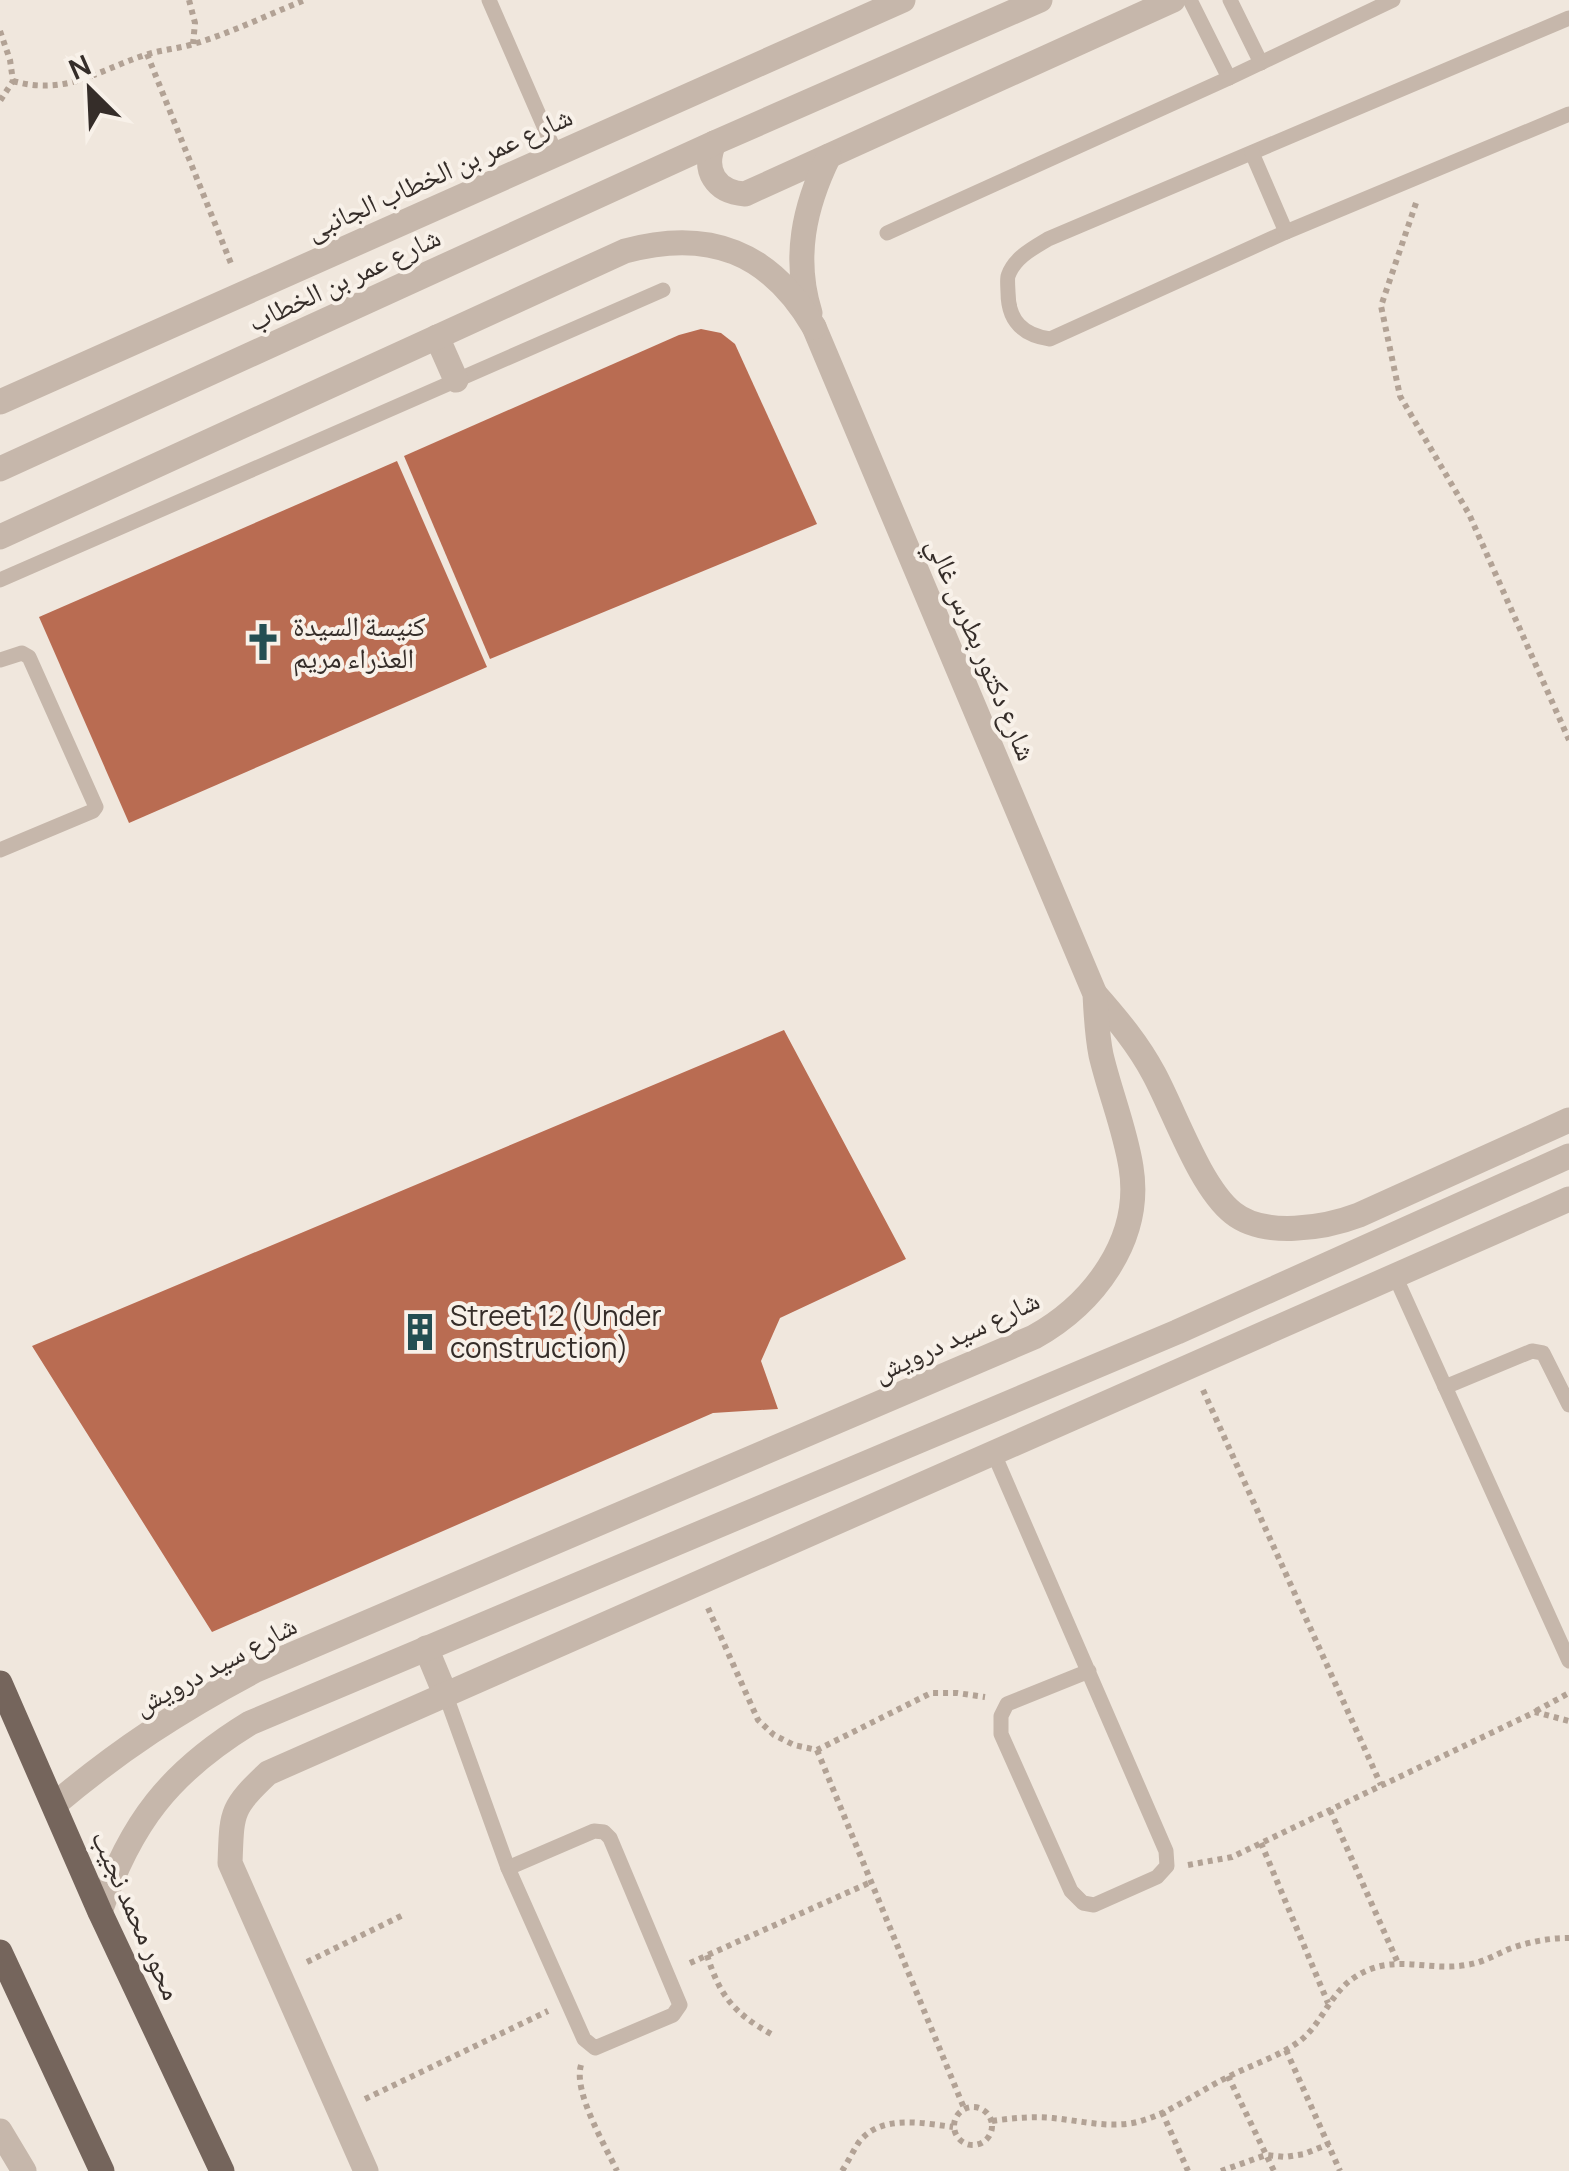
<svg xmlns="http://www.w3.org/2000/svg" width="1569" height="2171" viewBox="0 0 1569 2171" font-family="Manrope,'Noto Naskh Arabic',sans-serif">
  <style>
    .building { fill: #b96c52 }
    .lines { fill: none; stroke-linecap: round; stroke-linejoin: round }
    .path { stroke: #b2a295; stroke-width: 6; stroke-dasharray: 5 5; stroke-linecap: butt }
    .service { stroke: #c6b7ab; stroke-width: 15 }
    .minor { stroke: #c6b7ab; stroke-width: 25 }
    .tertiary { stroke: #c6b7ab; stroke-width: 25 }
    .primary { stroke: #75655c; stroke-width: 25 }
    .labels { text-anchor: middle; stroke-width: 8; stroke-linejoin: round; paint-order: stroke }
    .street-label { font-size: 28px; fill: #352d29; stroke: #f8f1e9 }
    .poi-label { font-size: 28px; fill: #352d29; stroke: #f8f1e9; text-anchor: start }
  </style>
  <rect width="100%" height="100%" fill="#f0e7dd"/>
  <!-- building -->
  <g class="building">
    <polygon points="701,329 721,333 735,344 817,524 490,659 404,456 679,335"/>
    <polygon points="397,461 487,667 129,823 39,617"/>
    <polygon points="784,1030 906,1259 780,1318 761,1361 778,1409 713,1413 212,1632 32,1346"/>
  </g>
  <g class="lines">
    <!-- path -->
    <g class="path">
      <polyline points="189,0 195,23 193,44"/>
      <polyline points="0,31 10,60 13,81 0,101"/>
      <polyline points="147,54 232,266"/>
      <path d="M13 81C67 96 96 71 145 55 160 50 175 49 190 45 229 34 267 15 305 0"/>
      <polyline points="1416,203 1381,306 1400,396 1469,514 1569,740"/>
      <polyline points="1203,1390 1381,1785"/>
      <polyline points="708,1608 758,1720 774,1735 794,1745 817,1750 931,1693 957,1693 985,1697"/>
      <polyline points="1536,1711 1569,1693"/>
      <polyline points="817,1750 964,2108"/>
      <polyline points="1330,1810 1398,1963"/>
      <polyline points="1261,1843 1328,2003"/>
      <polyline points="1188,1865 1232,1857 1535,1712 1569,1721"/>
      <path d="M707 1955C720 1997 735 2014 773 2035"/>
      <polyline points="307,1962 403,1915"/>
      <polyline points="690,1963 871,1882"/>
      <polyline points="1286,2050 1340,2171"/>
      <path d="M581 2065C573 2092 605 2145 617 2171"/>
      <polyline points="1228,2076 1274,2171"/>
      <polyline points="365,2099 548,2011"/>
      <circle cx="973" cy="2126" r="19"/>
      <polyline points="1162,2112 1188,2171"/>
      <path d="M992 2121C1013 2118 1033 2116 1053 2118 1083 2121 1115 2130 1144 2120 1173 2111 1199 2091 1226 2078 1250 2065 1279 2057 1301 2040 1323 2022 1330 1993 1355 1977 1393 1952 1427 1972 1466 1965 1482 1963 1495 1955 1509 1949 1529 1942 1548 1938 1569 1938"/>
      <path d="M842 2171C848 2162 853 2151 859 2142 881 2114 922 2123 953 2127"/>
      <polyline points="1221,2171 1266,2155 1285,2157 1304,2154 1329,2144"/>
    </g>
    <!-- service -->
    <g class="service">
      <polyline points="489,0 556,154"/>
      <polyline points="1190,0 1229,78"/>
      <polyline points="1230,0 1261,63"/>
      <path d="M1569 18 1048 239C1033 248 1014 258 1008 276 1007 278 1008 290 1008 292 1008 321 1023 335 1050 339L1286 232 1569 114"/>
      <polyline points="1252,153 1286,232"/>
      <polyline points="887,233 1229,78 1393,0"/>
      <polyline points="0,580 663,290"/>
      <polyline points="0,660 22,653 29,657 96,807 93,811 0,850"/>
      <polyline points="1395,1276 1569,1661"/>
      <polyline points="1445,1387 1532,1351 1543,1353 1569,1405"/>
      <polyline points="994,1454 1166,1851 1167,1866 1157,1877 1094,1905 1083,1903 1071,1891 1001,1734 1001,1716 1007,1704 1089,1671"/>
      <polyline points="446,1696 508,1868"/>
      <polygon points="594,1831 604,1832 610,1838 680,2005 673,2015 595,2048 584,2039 508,1868"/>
    </g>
    <!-- minor -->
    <g class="minor">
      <polyline points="0,402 903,0"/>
      <path d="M1095 994C1117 1019 1138 1044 1154 1074 1175 1113 1200 1187 1233 1213 1264 1238 1325 1228 1359 1215L1569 1120"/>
      <polyline points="426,1648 446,1696"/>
      <path d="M54 1805C119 1750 180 1710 256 1670L1034 1337C1093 1304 1143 1240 1131 1167 1125 1129 1110 1093 1101 1055 1097 1035 1096 1015 1095 994L814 327"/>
      <path d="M100 1912C130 1823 170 1772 250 1723L1177 1332 1569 1156"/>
      <path d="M366 2171 230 1863C232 1812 230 1809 268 1773L1569 1199"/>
    </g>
    <!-- tertiary -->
    <g class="tertiary">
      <path d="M714 143C702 171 716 192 745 194L1173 0"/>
      <path d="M810 313C793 258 804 207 829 156"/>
      <polyline points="437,337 456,380"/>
      <polyline points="0,469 714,143 1040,0"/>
      <path d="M0 537 625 251C709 228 770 252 814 327"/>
      <polyline points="0,2131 24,2171"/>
    </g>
    <!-- primary -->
    <g class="primary">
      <polyline points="0,1683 100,1912 222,2171"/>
      <polyline points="0,1952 102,2171"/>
    </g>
  </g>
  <!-- icons -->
  <defs>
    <g id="church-bare" transform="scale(3)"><path d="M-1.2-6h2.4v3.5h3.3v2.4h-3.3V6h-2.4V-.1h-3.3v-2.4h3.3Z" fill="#234e52" stroke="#f8f1e9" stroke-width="2.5" paint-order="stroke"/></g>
    <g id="building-bare" transform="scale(3)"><path d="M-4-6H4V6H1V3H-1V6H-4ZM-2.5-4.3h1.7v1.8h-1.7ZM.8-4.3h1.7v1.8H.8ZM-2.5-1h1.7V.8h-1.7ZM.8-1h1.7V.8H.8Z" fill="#234e52" stroke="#f8f1e9" stroke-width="2.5" paint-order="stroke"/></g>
  </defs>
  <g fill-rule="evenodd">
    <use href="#church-bare" x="263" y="642"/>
    <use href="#building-bare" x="420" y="1332"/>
  </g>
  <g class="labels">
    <!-- street labels -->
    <g class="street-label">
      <text transform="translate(439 173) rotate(-24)" y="10">شارع عمر بن الخطاب الجانبى</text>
      <text transform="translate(344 279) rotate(-25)" y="10">شارع عمر بن الخطاب</text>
      <text transform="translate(982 649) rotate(67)" y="10">شارع دكتور بطرس غالي</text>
      <text transform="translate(956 1336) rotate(-25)" y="10">شارع سيد درويش</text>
      <text transform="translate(215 1665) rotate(-28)" y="10">شارع سيد درويش</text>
      <text transform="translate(137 1915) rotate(66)" y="10">محور محمد نجيب</text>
    </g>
    <!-- poi labels -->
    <g class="poi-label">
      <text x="293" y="636">كنيسة السيدة<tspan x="293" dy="32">العذراء مريم</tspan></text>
      <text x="450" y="1326">Street 12 (Under<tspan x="450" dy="32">construction)</tspan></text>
    </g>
  </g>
  <!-- north arrow -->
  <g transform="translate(90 90) rotate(336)" stroke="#f8f1e9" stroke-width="8" paint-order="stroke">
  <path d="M0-8L18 38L0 25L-18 38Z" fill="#352d29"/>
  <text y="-15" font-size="28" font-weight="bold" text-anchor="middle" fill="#352d29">N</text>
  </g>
</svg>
